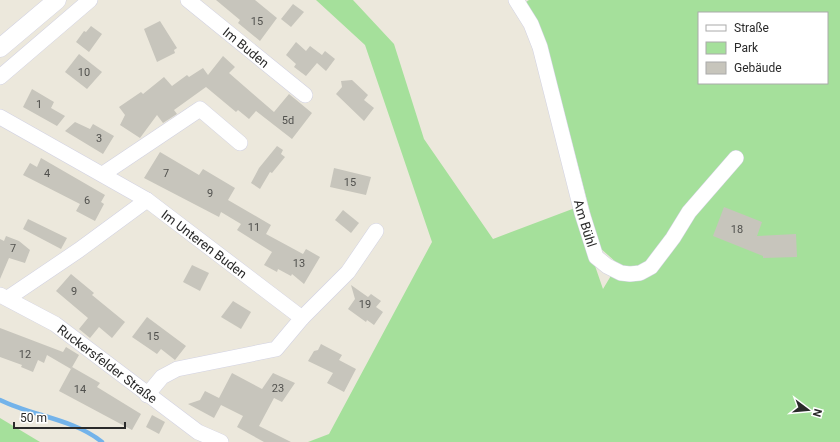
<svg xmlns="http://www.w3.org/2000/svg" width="840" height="442" viewBox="0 0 840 442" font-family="Roboto,sans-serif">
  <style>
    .green { fill: #a5e09b; fill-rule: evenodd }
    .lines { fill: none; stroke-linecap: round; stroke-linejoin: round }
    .stream { stroke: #73b3ea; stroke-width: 4.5 }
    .building { fill: #c7c5bc }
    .minor-casing { stroke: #d2d2e2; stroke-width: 16 }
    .tertiary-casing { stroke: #d2d2e2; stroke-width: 19 }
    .minor { stroke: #fff; stroke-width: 15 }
    .tertiary { stroke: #fff; stroke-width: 18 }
    .labels { text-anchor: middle; stroke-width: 3.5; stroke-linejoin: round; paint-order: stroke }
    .number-label { font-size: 11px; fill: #51514e }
    .street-label { font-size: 13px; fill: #2a2a2a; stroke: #fff }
  </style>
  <rect width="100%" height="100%" fill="#ece8dc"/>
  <!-- green -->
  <g class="green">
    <path d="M316 0H353L394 44 424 139 493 239 575 208 603 289 618 264 599 247 546 42 526 2 529 0H840V442H308L329 434 432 242 365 45ZM699 13H827V83H699Z"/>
    <polygon points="0,418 40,442 0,442"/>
  </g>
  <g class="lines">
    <!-- stream -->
    <path class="stream" d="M0 400C32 416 74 419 102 442"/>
  </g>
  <!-- building -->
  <g class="building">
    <polygon points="216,0 255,0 277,18 260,41 238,23 240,20"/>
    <polygon points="293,4 304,12 291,27 281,19"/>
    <polygon points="160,21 177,48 174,50 175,53 157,62 144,29"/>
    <polygon points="91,26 102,34 89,52 76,42 84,31 86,32"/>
    <polygon points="296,42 306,51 310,46 322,55 325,51 335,59 326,71 317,63 306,76 294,67 296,64 286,55"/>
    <polygon points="79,54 102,72 87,89 65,72"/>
    <polygon points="223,56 235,67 229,73 274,112 289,94 312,113 292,139 256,111 249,119 238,110 236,112 206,87 174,110 177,114 163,123 157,115 140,138 120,125 125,115 119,107 141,92 143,94 164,77 172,86 187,75 189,77 203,68 208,75"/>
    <polygon points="352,80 368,95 364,100 374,108 364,121 336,94 342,87 341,81"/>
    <polygon points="32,89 54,102 51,108 65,116 57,126 23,107"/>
    <polygon points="75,122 90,129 93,124 114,136 103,154 65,131"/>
    <polygon points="277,146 283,150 281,154 285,157 272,173 270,172 260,189 251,183 259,168"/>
    <polygon points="160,152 199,175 203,169 235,188 228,200 271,225 266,234 303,254 306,249 320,257 304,284 292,274 291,276 278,269 277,272 264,265 272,252 237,230 241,224 221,212 219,217 144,178"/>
    <polygon points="41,158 105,195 101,202 104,204 95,221 76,211 80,204 23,175 30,163 37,167"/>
    <polygon points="334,168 371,177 366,195 330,187"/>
    <polygon points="724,207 762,222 757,236 796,234 797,257 763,258 763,256 713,236"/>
    <polygon points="343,210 359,223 351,233 335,220"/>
    <polygon points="28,219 67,238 61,249 23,229"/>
    <polygon points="6,236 19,241 30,250 25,263 9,258 0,279 0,239 4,241"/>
    <polygon points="192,265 209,273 200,291 183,282"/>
    <polygon points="71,274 94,293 92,295 125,322 112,338 99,327 90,338 79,329 88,318 56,291"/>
    <polygon points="351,285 368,297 371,294 381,301 376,307 383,312 374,325 367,320 366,322 348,309 355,299"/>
    <polygon points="233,301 251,312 241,329 221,317"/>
    <polygon points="147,317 186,346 175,360 161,349 157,354 132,337"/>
    <polygon points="0,328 63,352 66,347 79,355 71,369 47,355 44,363 38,360 33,372 21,367 22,365 0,357"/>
    <polygon points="321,344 342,355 339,360 356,369 344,392 327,383 333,373 308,361 314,351 318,350"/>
    <polygon points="72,367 100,383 97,387 141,414 132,430 59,391"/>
    <polygon points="232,373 262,389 273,373 295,383 282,402 274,398 259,426 291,442 264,442 237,427 243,416 221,405 214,418 188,404 200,400 205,391 219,398"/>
    <polygon points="152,415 165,422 159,434 146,427"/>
  </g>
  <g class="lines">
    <!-- minor casing -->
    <g class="minor-casing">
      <g id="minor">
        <path id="s1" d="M188 0 305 95"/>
        <path id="s2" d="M516 0 531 24 540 47 582 213 596 257 607 266 621 273 630 274 640 273 651 267 673 238 689 212 736 158"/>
        <polyline points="0,77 90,0"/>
        <path id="s3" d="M0 117 147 200 302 318 276 349 177 369 162 377 147 395"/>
        <polyline points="103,174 200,109 240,143"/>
        <path id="s4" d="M0 295 55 324 198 432 221 442"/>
        <polyline points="8,298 79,250 147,200"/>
        <polyline points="302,318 348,272 376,231"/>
      </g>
    </g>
    <!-- tertiary casing -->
    <g class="tertiary-casing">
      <polyline id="tertiary" points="0,48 57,0"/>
    </g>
    <!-- minor -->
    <use href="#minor" class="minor"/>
    <!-- tertiary -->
    <use href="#tertiary" class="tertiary"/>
  </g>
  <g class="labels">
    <!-- number labels -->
    <g class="number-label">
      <text x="257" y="25">15</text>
      <text x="84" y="76">10</text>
      <text x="39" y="108">1</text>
      <text x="288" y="124">5d</text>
      <text x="99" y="142">3</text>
      <text x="47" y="177">4</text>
      <text x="166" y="177">7</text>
      <text x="350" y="186">15</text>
      <text x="210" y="197">9</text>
      <text x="87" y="204">6</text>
      <text x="254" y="231">11</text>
      <text x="737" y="233">18</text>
      <text x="13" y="252">7</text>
      <text x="299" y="267">13</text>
      <text x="74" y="295">9</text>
      <text x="365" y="308">19</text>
      <text x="153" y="340">15</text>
      <text x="25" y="358">12</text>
      <text x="278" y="392">23</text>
      <text x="80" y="393">14</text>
    </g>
    <!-- street labels -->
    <g class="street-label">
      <text dy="5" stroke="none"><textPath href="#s1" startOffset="75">Im Buden</textPath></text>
      <text dy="5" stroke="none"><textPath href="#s2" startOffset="235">Am Bühl</textPath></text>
      <text dy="5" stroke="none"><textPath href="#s3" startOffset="241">Im Unteren Buden</textPath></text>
      <text dy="5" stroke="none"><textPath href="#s4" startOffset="128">Ruckersfelder Straße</textPath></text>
    </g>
  </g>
  <!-- legend -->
  <rect x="698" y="12" width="130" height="72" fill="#ffffff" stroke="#aaaaaa"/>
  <rect x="706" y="25" width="20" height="6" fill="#ffffff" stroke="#aaaaaa"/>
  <text x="734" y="32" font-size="12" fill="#2a2a2a">Straße</text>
  <rect x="706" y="42" width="20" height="12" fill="#a5e09b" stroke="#aaaaaa"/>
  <text x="734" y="52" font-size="12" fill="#2a2a2a">Park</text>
  <rect x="706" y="62" width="20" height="12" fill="#c7c5bc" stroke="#aaaaaa"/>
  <text x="734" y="72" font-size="12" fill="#2a2a2a">Gebäude</text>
  <!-- north arrow -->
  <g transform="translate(808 410) rotate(106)" stroke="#ffffff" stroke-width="3" paint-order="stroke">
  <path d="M0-3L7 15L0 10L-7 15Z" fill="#2a2a2a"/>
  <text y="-6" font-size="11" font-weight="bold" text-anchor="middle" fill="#2a2a2a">N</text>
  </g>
  <!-- scale -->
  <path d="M14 422v6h111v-6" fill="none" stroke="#2a2a2a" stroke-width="2"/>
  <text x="20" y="422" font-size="12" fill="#2a2a2a" stroke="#ffffff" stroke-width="3" paint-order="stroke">50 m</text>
</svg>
